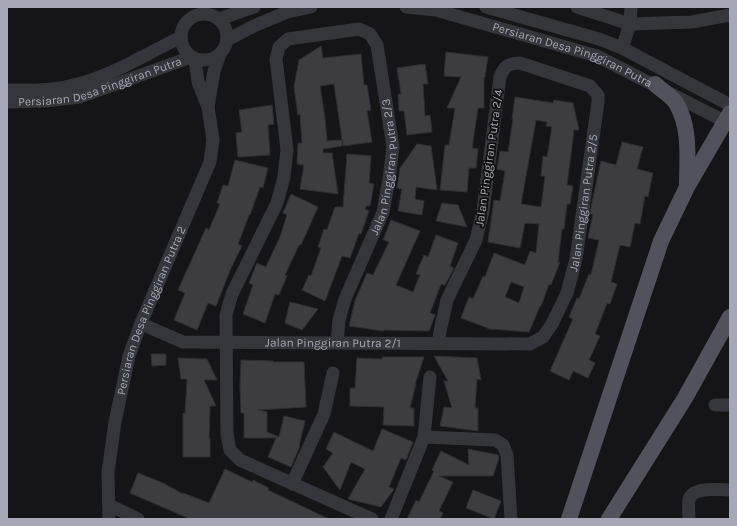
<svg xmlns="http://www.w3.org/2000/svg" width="737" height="526" viewBox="0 0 737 526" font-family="Karla,sans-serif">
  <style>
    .building { fill: #3c3c41; stroke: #2f2e33; fill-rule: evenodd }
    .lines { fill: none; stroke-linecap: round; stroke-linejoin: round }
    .minor { stroke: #35353c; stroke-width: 13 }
    .major { stroke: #51525b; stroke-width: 16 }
    .labels { text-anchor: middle; stroke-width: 3.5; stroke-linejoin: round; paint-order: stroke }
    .street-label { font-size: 12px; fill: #a6a8b7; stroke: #101011 }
  </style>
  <rect width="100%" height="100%" fill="#151517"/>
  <!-- building -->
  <g class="building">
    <polygon points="321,46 323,58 361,54 364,85 367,85 371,110 367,111 372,142 343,146 334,84 320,86 325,118 327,141 342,140 342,146 323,149 323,153 332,153 338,194 300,189 304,165 297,164 298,143 302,143 300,114 298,115 294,87 299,60"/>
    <polygon points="446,52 488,57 485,77 484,77 484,108 478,108 472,148 478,149 476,168 469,168 467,192 440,190 445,145 449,145 455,108 447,108 461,77 444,76"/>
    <polygon points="425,64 428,84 423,84 425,116 430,115 432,132 407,135 404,111 399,111 398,94 401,94 397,68"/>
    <path d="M515 97 553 103 554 100 573 103 579 130H574L567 185 573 186 570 204H567L564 229H562L558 262H560L551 285 549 284 541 306H540L529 332 490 329 461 318 469 297 473 299 483 276 485 277 494 253 525 265 530 251 536 253 539 224 525 223 520 248 488 242 494 200 500 201 505 171 497 169 500 151 508 152 513 119H512ZM536 120 547 122 546 126 552 127 547 157 543 156 541 176H545L541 207 521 204ZM511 282 524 287 519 303 505 297Z"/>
    <polygon points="272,105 274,124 268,125 270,155 238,157 236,133 242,132 239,110"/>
    <polygon points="622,142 643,147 637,169 653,173 648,197 645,196 640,224 635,223 630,247 620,245 611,282 617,284 610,304 607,303 595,334 600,336 589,360 595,363 588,378 573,371 569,380 550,371 573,319 569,317 577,298 579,299 589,274 591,275 599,240 588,238 593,214 590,214 591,207 601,161 616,165"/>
    <polygon points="417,144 431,146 437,190 416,187 415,199 424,201 422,215 398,211 402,189 397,188 400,168"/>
    <polygon points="347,154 371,156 369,183 374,184 370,206 366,206 365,209 369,211 361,234 359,233 350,258 342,256 325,301 302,290 309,275 311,276 321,248 318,247 324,229 327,230 335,207 343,207"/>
    <polygon points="235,160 268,168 263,188 260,187 250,215 249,215 238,244 242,246 231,268 216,306 208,303 197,330 174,320 185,293 178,290 206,228 209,230 220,204 217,203 223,185 228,186"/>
    <polygon points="291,194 318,207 301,245 299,245 285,275 287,276 279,295 275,294 265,323 243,314 253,285 249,283 257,263 266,267 280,237 287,215 283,213"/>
    <polygon points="442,203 458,205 467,227 436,221"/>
    <polygon points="391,220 420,231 396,285 413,292 420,275 416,274 424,255 428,257 436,235 458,243 450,266 454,268 445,285 441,284 430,313 435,315 429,331 384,330 383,331 349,326 355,301 367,273 373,275 389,242 383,240"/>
    <polygon points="290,302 318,309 302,330 285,323"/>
    <polygon points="151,354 166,354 166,365 152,366"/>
    <polygon points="434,356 477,358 481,380 477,379 475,408 478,408 478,431 440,426 444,407 452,408 444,381 448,381"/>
    <polygon points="382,357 424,357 415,384 416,384 410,408 414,408 414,426 383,425 384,407 350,406 350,388 355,388 357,358 382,359"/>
    <polygon points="178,358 207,359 217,380 204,380 216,406 210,406 209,438 210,438 210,457 183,457 183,413 185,414 187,379 181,379"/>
    <polygon points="241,360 273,361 273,362 304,362 306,407 258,410 267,412 267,432 279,437 284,416 305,421 299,446 300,446 291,467 268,457 276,438 244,438 244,413 241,413 240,386"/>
    <polygon points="382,429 413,442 406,460 401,458 389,487 394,489 381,507 348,499 365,469 351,462 340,490 323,467 333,453 326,449 334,432 373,451"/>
    <polygon points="468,449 498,455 499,458 493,476 439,476 453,482 439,511 443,513 440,519 407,519 416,500 419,502 434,471 432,470 441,451 469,465"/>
    <polygon points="225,469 252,482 253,480 269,488 268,490 329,519 190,519 130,493 138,473 163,483 183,494 183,493 209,503"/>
    <polygon points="473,490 501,501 494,519 466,508"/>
  </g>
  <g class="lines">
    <!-- minor -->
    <g class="minor">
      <path id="s1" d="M406 7 436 10 597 56 730 124"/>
      <polyline points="486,7 599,39 622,48 730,105"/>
      <polyline points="577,7 630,24 692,22 730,15"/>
      <circle cx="204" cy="37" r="23"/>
      <polyline points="219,19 254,7"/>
      <polyline points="227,40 254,26 287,12 311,7"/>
      <polyline points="622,48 630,24 631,7"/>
      <path d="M7 90C26 90 46 91 65 87 106 80 144 55 181 37"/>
      <path id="s2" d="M7 102 45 101 80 97 191 57"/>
      <polyline points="208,107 214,71 220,54"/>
      <path id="s3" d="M141 323 153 329 183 342 530 344 543 337 552 324 567 293 576 259 598 102V95L590 86 520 63C509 63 504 66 500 77L483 211 476 240 447 300 441 327 438 343"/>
      <path id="s4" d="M337 343 339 320 345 299 383 212 389 179 393 147 377 45 370 34 359 29 288 39 279 47 276 59 287 150 284 177 277 203 232 294 226 315 227 434 230 450 240 460 372 519"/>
      <polyline points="715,405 730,405"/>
      <polyline points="424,437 495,440 503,445 507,455 511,519"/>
      <polyline points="292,484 324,414 333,373"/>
      <polyline points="109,505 138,519"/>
      <path id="s5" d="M109 519 108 472 115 422 129 356 141 323 210 162 213 140 208 107 198 82 195 59"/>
      <polyline points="391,519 424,437 430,377"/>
      <path d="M689 519C689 513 688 505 689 500 692 486 720 490 730 490"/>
    </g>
    <!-- major -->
    <g class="major">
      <path d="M655 84C661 90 672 96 676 103 691 128 687 158 687 186"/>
      <polyline points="569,519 661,241 687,187 730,113"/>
      <polyline points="609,519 685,398 730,317"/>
    </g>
  </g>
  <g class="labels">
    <!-- street labels -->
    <g class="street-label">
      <text dy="4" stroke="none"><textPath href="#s1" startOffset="174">Persiaran Desa Pinggiran Putra</textPath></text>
      <text dy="4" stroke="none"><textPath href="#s2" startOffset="96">Persiaran Desa Pinggiran Putra</textPath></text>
      <text transform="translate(489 158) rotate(-82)" y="4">Jalan Pinggiran Putra 2/4</text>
      <text dy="4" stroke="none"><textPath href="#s4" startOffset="185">Jalan Pinggiran Putra 2/3</textPath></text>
      <text dy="4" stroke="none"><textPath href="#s3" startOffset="550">Jalan Pinggiran Putra 2/5</textPath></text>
      <text dy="4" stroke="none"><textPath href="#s5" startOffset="215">Persiaran Desa Pinggiran Putra 2</textPath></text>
      <text dy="4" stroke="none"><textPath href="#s3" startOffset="196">Jalan Pinggiran Putra 2/1</textPath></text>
    </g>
  </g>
  <!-- border -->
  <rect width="737" height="526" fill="none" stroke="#a6a8b7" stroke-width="16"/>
</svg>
